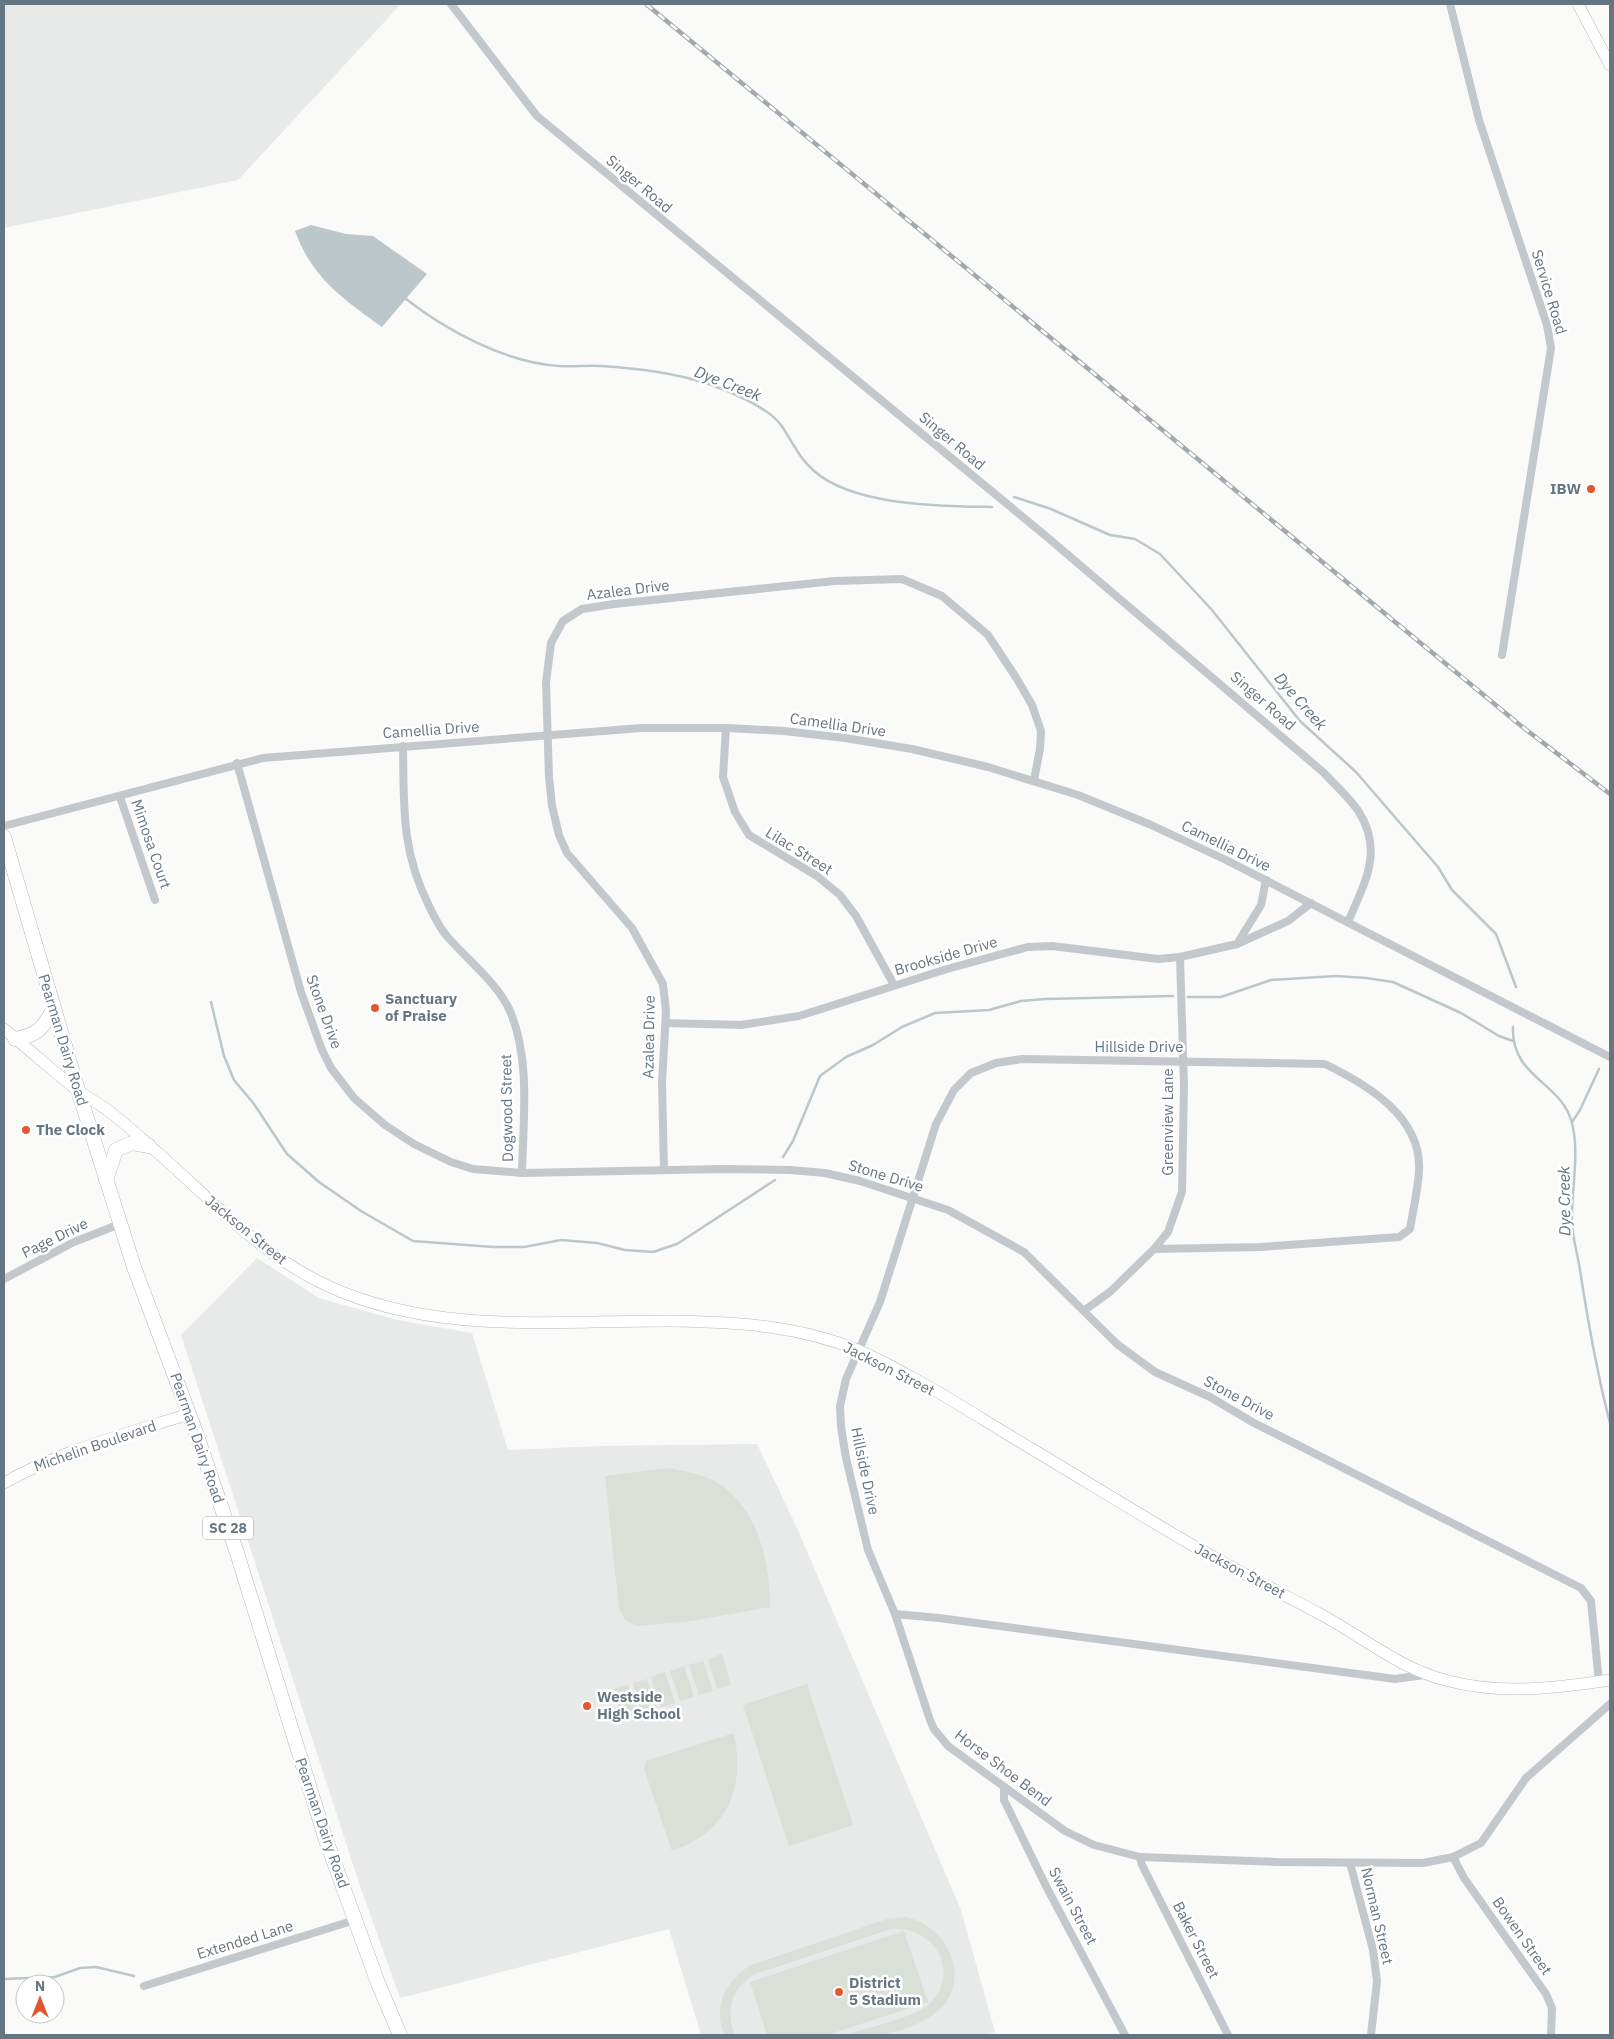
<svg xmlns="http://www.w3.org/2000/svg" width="1614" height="2039" viewBox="0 0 1614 2039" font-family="'IBM Plex Sans',sans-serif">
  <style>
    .built { fill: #e8e9e9 }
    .green { fill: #dadfd7 }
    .water { fill: #bbc7cb }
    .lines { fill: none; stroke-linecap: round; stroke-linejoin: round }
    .stream { stroke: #bbc7cb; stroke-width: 2.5 }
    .secondary-casing { stroke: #b3babf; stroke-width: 12 }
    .highway-casing { stroke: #b4b9bd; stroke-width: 15 }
    .street { stroke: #c3c8cc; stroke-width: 8 }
    .secondary { stroke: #fff; stroke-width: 11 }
    .highway { stroke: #fff; stroke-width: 14 }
    .rail-casing { stroke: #a2aab0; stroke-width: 4.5 }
    .rail { stroke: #fff; stroke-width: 2.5; stroke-dasharray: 8; stroke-linecap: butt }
    .poi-dot { fill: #e4572e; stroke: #fff; stroke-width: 2 }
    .labels { text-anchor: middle; stroke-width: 5; stroke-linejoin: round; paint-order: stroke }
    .shield { fill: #fff; stroke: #939fa8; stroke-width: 1 }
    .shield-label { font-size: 14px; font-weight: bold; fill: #657683 }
    .street-label { font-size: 15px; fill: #657683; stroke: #fff }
    .poi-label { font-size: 15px; font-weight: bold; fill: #657683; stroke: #fff; text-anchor: start }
    .water-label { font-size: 16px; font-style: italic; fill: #60757c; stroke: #fff }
  </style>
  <rect width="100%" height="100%" fill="#fafaf8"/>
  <!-- built -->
  <g class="built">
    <polygon points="4,4 401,4 238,180 4,228"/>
    <polygon points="257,1258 319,1298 397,1320 472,1333 508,1450 599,1446 757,1444 797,1528 961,1910 995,2032 986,2035 701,2035 669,1929 400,1998 359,1883 181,1335"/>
  </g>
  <!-- green -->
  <g class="green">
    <path d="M670 1468C686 1472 703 1474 718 1483 758 1508 770 1563 770 1607L692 1621 637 1626 625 1620 619 1609 605 1476Z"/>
    <polygon points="722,1654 731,1685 717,1689 708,1659"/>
    <polygon points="703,1661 713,1691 699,1695 689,1665"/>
    <polygon points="684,1666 694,1697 680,1701 670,1671"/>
    <polygon points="665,1672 675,1703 661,1707 651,1677"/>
    <polygon points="647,1679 656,1709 642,1714 633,1683"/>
    <polygon points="807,1684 853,1825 789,1846 743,1705"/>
    <polygon points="628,1685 637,1715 623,1720 614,1689"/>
    <path d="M734 1733C745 1789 728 1831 672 1851L644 1769 646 1761Z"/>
    <path d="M905 1917C953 1926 975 1989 930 2017 918 2025 895 2033 880 2035 869 2037 857 2035 845 2035 866 2028 913 2018 928 2005 963 1974 934 1924 891 1929L755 1974C731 1988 725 2010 735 2035H725C711 2008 727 1979 751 1965L887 1919Z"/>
    <polygon points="904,1931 928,2002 827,2035 767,2035 750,1982"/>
  </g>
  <!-- water -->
  <path class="water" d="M311 225 346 234 373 236 427 274 382 327C343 299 312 278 295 231Z"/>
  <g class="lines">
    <!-- stream -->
    <g class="stream">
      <path d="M406 299C447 331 507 363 559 366 573 367 587 365 601 366 635 368 673 373 706 383 727 390 768 407 781 425 792 441 799 458 814 471 854 506 940 506 992 507"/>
      <polyline points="1014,497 1051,509 1110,535 1135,539 1160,554 1212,610 1300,721 1356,772 1438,867 1452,890 1496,934 1516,987"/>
      <polyline points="1188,997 1221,997 1271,980 1336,976 1366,978 1393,982 1461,1013 1499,1036 1513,1041"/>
      <polyline points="211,1002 224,1056 234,1080 254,1104 287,1154 319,1182 361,1211 413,1241 493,1247 524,1247 561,1240 597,1243 625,1250 653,1252 677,1244 775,1180"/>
      <path d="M1513 1027C1511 1078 1561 1081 1572 1123 1580 1155 1571 1190 1572 1222 1572 1237 1578 1255 1580 1270 1588 1322 1597 1373 1610 1423"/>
      <polyline points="1572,1122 1580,1110 1599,1069"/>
      <polyline points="783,1157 793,1141 820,1076 846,1057 873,1045 902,1027 935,1013 989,1010 1021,1001 1045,999 1173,996"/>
      <polyline points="4,1979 55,1977 80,1968 96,1967 134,1976"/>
    </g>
    <!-- secondary casing -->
    <g class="secondary-casing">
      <g id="secondary">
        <polyline points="1578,4 1610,65"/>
        <path d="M4 1029C27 1048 50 1068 73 1087 85 1096 98 1103 110 1112 127 1125 143 1140 158 1153 213 1201 260 1255 328 1286 436 1336 559 1320 674 1321 738 1322 801 1326 860 1351 920 1378 976 1416 1032 1449 1084 1480 1135 1512 1187 1542 1231 1568 1277 1591 1322 1615 1364 1638 1402 1670 1449 1681 1502 1695 1557 1688 1610 1680"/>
        <path d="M4 1483C62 1450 126 1434 189 1414"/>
      </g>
    </g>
    <!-- highway casing -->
    <g class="highway-casing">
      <g id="highway">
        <polyline points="4,837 78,1090 134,1267 195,1430 237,1553 326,1840 378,1983 400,2035"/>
        <path d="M15 1039C38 1035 42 1029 53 1010"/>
        <polyline points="106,1180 116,1150 132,1143 149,1146"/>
      </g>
    </g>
    <!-- street -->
    <g class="street">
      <path d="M451 4 537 116 1047 537 1323 772C1334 784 1350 798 1359 812 1384 852 1364 884 1348 922"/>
      <polyline points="1450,4 1479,120 1547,325 1551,348 1502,655"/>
      <polyline points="726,728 723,777 735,812 749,835 817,876 840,895 856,916 894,985"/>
      <path d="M403 746C404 807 401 850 429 906 434 916 439 927 446 935 466 959 497 982 510 1011 531 1060 523 1121 522 1173"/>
      <polyline points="237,763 301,992 322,1050 331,1068 354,1098 385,1125 414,1144 451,1162 473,1169 522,1173 723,1169 790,1170 825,1173 860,1181 948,1210 1024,1252 1117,1344 1155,1372 1210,1397 1254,1423 1581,1588 1591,1601 1599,1682"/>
      <polyline points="120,797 155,900"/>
      <polyline points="4,826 263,758 641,728 726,728 784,731 845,738 912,749 988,767 1078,795 1149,824 1226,860 1610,1057"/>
      <polyline points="1237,944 1288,921 1311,903"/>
      <polyline points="666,1023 741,1025 799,1016 947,969 1028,947 1052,946 1158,959 1180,957 1237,944 1261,905 1266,880"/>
      <polyline points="664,1170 662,1083 666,1011 663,984 632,928 567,853 559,835 552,806 549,777 546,683 551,643 563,621 582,609 614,604 835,581 902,579 942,596 988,635 1017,679 1032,705 1041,731 1040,749 1034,780"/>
      <polyline points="1154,1249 1168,1232 1182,1192 1184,1086 1180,957"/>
      <polyline points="4,1279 74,1242 120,1224"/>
      <path d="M895 1614 868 1550 846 1458 841 1427 840 1406 846 1379 880 1302 936 1124 954 1090 971 1073 996 1063 1022 1059 1325 1064C1368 1085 1422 1117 1419 1171 1418 1190 1413 1210 1410 1229L1399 1237 1261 1247 1154 1249 1111 1291 1085 1310"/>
      <polyline points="1424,1675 1395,1679 939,1618 895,1614 930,1720 934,1729 948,1746 1065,1831 1094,1845 1140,1857 1278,1862 1423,1863 1453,1857 1481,1843 1526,1778 1610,1704"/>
      <polyline points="1004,1788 1004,1800 1047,1888 1125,2035"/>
      <polyline points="1140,1857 1142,1865 1228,2035"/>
      <polyline points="1453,1857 1464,1878 1546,1994 1552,2008 1551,2035"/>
      <polyline points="1350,1863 1373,1950 1377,1981 1371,2035"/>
      <polyline points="144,1986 355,1920"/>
    </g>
    <!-- secondary -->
    <use href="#secondary" class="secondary"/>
    <!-- highway -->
    <use href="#highway" class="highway"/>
    <!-- rail casing -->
    <g class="rail-casing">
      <polyline id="rail" points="646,4 1520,725 1610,794"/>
    </g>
    <!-- rail -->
    <use href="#rail" class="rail"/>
  </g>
  <!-- markers -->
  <g class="poi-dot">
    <circle cx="1591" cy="489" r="5"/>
    <circle cx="375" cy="1008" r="5"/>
    <circle cx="26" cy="1130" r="5"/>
    <circle cx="587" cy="1706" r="5"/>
    <circle cx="839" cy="1992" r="5"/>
  </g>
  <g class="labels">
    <!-- shield labels -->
    <rect class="shield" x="203" y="1516.5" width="50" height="23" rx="4"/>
    <g class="shield-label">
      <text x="228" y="1533">SC 28</text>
    </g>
    <!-- street labels -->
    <g class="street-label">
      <text transform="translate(639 184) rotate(40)" y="5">Singer Road</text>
      <text transform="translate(1549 292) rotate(73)" y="5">Service Road</text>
      <text transform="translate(952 441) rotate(40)" y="5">Singer Road</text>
      <text transform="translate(628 590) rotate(-7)" y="5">Azalea Drive</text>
      <text transform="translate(1263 701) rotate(41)" y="5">Singer Road</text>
      <text transform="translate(838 725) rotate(8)" y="5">Camellia Drive</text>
      <text transform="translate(431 730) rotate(-4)" y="5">Camellia Drive</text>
      <text transform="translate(151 844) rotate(71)" y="5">Mimosa Court</text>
      <text transform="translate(1226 846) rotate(26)" y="5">Camellia Drive</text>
      <text transform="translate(799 851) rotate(32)" y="5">Lilac Street</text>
      <text transform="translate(946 956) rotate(-16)" y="5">Brookside Drive</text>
      <text transform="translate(324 1012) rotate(70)" y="5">Stone Drive</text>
      <text transform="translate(649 1037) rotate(-89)" y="5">Azalea Drive</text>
      <text transform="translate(63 1040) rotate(73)" y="5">Pearman Dairy Road</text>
      <text x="1139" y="1052">Hillside Drive</text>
      <text transform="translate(507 1108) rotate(-91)" y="5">Dogwood Street</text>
      <text transform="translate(1168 1122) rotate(-90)" y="5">Greenview Lane</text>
      <text transform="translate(886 1176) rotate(17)" y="5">Stone Drive</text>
      <text transform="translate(246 1230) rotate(39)" y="5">Jackson Street</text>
      <text transform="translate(55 1238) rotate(-26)" y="5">Page Drive</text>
      <text transform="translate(889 1369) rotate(27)" y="5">Jackson Street</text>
      <text transform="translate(1239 1398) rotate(28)" y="5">Stone Drive</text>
      <text transform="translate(197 1438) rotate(71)" y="5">Pearman Dairy Road</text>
      <text transform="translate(95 1446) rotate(-19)" y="5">Michelin Boulevard</text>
      <text transform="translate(865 1471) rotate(78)" y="5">Hillside Drive</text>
      <text transform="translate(1240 1571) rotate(28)" y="5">Jackson Street</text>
      <text transform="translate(1003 1768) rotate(37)" y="5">Horse Shoe Bend</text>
      <text transform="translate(322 1823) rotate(71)" y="5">Pearman Dairy Road</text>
      <text transform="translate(1073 1906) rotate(62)" y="5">Swain Street</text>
      <text transform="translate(1377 1916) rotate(77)" y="5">Norman Street</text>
      <text transform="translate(1522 1936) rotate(55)" y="5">Bowen Street</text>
      <text transform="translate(245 1940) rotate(-17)" y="5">Extended Lane</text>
      <text transform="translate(1196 1940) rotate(63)" y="5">Baker Street</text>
    </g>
    <!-- poi labels -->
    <g class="poi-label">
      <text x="1581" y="494" text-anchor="end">IBW</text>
      <text x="385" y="1004">Sanctuary<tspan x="385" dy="17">of Praise</tspan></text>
      <text x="36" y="1135">The Clock</text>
      <text x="597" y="1702">Westside<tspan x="597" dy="17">High School</tspan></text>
      <text x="849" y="1988">District<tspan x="849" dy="17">5 Stadium</tspan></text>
    </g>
    <!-- water labels -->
    <g class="water-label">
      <text transform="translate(728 383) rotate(21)" y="6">Dye Creek</text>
      <text transform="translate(1301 701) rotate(49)" y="6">Dye Creek</text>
      <text transform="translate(1564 1201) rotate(-91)" y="6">Dye Creek</text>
    </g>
  </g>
  <!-- border -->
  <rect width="1614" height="2039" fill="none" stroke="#657683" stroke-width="10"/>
  <!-- north arrow -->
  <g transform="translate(40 1999)"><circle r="24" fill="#ffffff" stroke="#c1c8cd"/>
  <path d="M0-4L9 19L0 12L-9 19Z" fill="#e4572e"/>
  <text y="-8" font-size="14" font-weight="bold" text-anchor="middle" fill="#657683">N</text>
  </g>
</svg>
